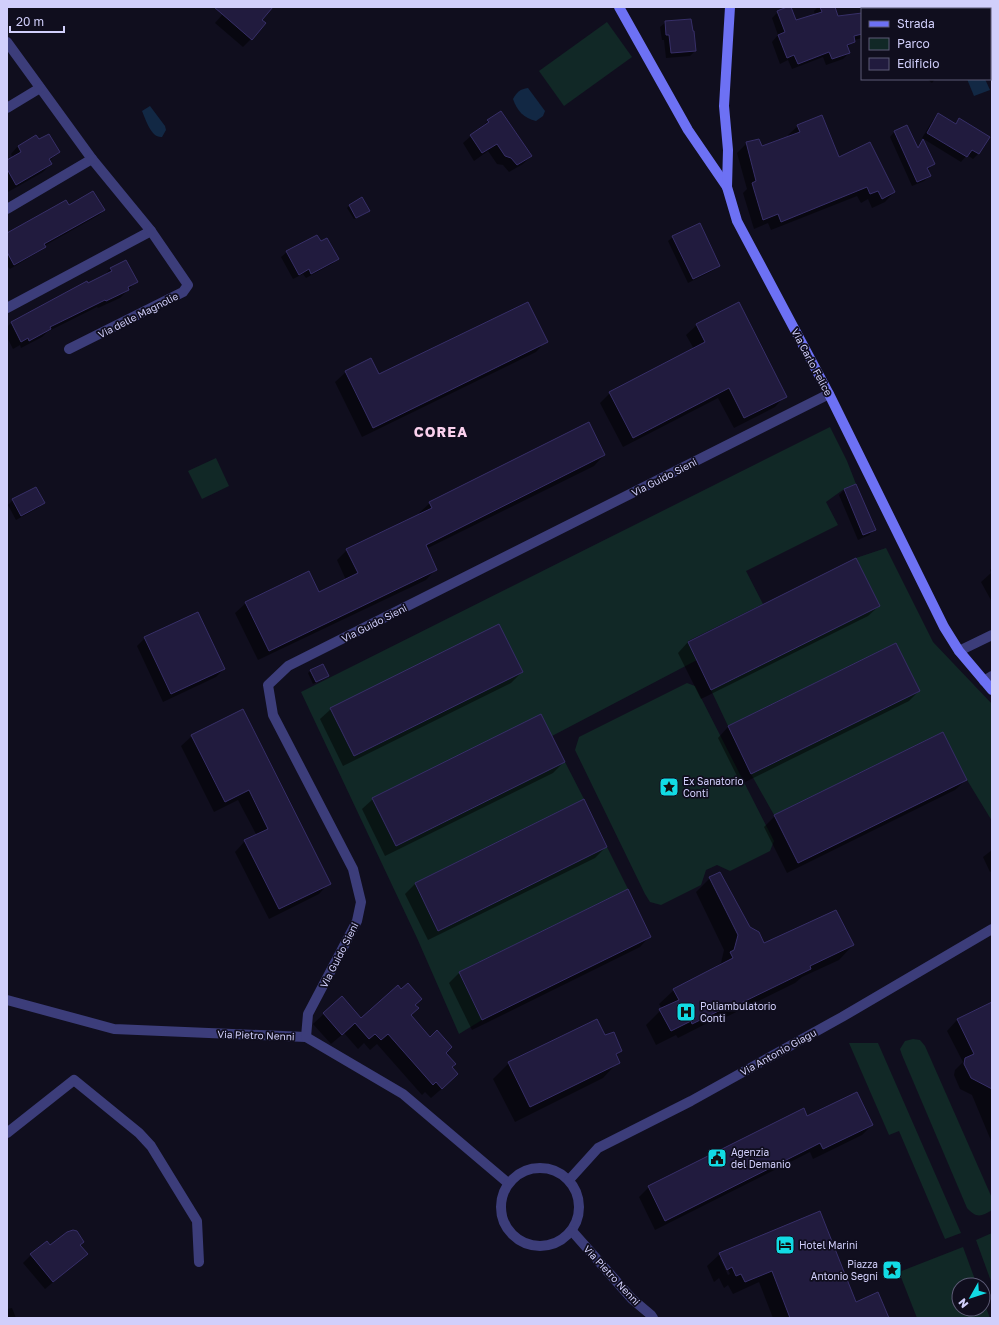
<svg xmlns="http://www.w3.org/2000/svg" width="999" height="1325" viewBox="0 0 999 1325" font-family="'Golos Text',sans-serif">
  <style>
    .green { fill: #112826; fill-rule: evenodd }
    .water { fill: #122844 }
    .shadow { fill: #0007; fill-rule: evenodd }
    .building { fill: #211b3e; stroke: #372f68 }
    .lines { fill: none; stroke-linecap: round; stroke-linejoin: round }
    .street { stroke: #3c3d7a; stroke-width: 10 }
    .secondary { stroke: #6d71f4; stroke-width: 10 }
    .labels { text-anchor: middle; stroke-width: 3.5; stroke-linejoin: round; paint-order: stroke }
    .street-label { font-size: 10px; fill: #d1cffb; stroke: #100e1e }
    .poi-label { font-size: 10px; fill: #d1cffb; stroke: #100e1e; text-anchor: start }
    .district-label { font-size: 14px; font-weight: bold; letter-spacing: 1px; fill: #fbd1ee; stroke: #100e1e }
  </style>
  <rect width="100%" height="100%" fill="#100e1e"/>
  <!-- green -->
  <g class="green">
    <polygon points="607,22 632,57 564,106 539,71"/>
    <path d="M830 427 847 461 856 484 844 489 826 502 838 525 746 571 763 604 688 641 697 660 552 736 541 715 372 798 396 846 565 762 584 799 415 883 438 931 607 847 628 889 459 972 482 1020 459 1034 417 938 301 692ZM499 625 523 672 354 756 331 708Z"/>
    <polygon points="216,458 229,486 202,499 188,471"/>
    <polygon points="886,548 933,642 992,704 992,821 967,780 943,732 774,815 751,774 920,691 896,643 728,726 711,690 880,606 856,558"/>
    <polygon points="687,683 695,686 774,841 770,851 730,871 717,865 706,870 701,885 661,905 650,902 645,894 575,750 579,737"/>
    <path d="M913 1039 920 1040 925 1046 992 1198V1210C981 1217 976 1218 967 1208L902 1055 900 1049 905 1041Z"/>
    <polygon points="849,1043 878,1043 961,1233 945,1239 899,1131 889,1135"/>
    <polygon points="992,1233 992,1284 976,1240"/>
    <polygon points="963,1247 977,1285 959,1285 959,1309 983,1309 983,1300 990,1318 917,1318 899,1272"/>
  </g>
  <!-- water -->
  <g class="water">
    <polygon points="967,79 985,79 990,90 974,96"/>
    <path d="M528 88 545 111 543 116 536 121C524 118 517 111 513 99 517 92 520 89 528 88Z"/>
    <path d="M150 106 165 126 166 130 162 137C151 138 146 120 142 111Z"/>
  </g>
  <!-- shadow -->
  <g class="shadow">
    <polygon points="229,7 272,7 261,20 251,39 243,47 215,23"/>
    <polygon points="818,7 834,7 837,17 862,14 862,38 854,40 847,48 849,53 843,59 826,65 823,57 792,69 788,60 780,64 772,42 778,35 772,18 778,12 796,22 815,15 814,11"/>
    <polygon points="874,7 918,7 919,9 868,9"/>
    <polygon points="992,7 992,33 990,30 990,9 987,9 989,7"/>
    <polygon points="666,22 695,51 690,56 666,58 664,40 662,40 660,27"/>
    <polygon points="927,79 935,79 932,83"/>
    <polygon points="939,115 955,124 959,120 978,154 973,159 967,155 961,162 922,138 933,120"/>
    <polygon points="488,121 531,156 523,164 509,172 503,165 497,164 488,151 474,161 463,143"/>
    <polygon points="798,126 838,158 894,192 885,202 872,208 868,199 861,203 857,196 771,230 768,223 754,229 743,193 747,189 737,153 747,143 761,148 789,137 788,135"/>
    <polygon points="895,131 917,148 923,141 934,164 927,170 929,176 924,181 912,186 890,137"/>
    <polygon points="38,141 59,152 49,161 51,164 43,172 8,192 7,161 13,158 11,154 18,146"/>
    <polygon points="350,205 366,213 354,219 347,208"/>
    <polygon points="104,210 99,215 44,246 45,247 40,251 10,269 8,267 7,268 7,234"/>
    <polygon points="317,236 321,243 337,259 332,264 306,278 303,274 293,279 281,257 287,252"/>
    <polygon points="673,237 719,266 714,270 688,283 668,241"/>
    <polygon points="111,268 136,282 120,298 98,308 97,307 47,332 42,337 21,348 20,345 13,349 7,337 7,327 11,323 87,282 88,284 103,277"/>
    <polygon points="697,325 785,396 775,407 734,428 718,398 623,447 600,403 610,393 694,349 686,335"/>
    <polygon points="546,341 536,352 362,437 335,382 346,372 379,376"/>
    <polygon points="604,455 594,466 426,549 436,569 426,580 258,660 235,613 246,603 318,593 346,580 337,560 347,550 420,515 419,513 430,503"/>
    <polygon points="856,485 874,530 869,535 858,540 839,495 844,490"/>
    <polygon points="13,500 43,503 38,508 16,520 8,505"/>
    <polygon points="856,560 879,606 868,616 701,699 678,653 688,642"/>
    <polygon points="992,568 992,602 981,582 991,573 990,570"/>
    <polygon points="145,638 224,669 216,677 163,702 137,646"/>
    <polygon points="896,644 919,691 909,701 741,784 718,738 728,727"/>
    <polygon points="311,671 327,676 313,684 308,673"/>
    <polygon points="522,672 511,683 343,766 320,719 331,709"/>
    <polygon points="242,711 329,883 319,894 269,919 235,852 245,841 257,836 238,800 214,812 181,746 192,736"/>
    <polygon points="564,762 553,773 385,856 362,809 373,799"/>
    <polygon points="966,780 955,790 787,873 764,827 775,816"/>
    <polygon points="583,801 606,847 595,858 428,940 405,894 415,884"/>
    <polygon points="992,850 992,871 990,872 983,857"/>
    <polygon points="710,878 764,944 853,945 839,960 802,977 795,983 724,1018 723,1015 678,1038 676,1035 656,1045 646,1025 662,1009 659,1004 674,990 716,967 721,963 724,950 696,892"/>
    <polygon points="627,890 650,936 640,947 472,1030 449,983 459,973"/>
    <polygon points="342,997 361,1019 415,1005 410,1015 430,1038 445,1053 451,1067 446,1085 431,1098 425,1092 422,1095 377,1044 370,1050 364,1043 358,1049 344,1033 331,1044 313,1024"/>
    <polygon points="992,1003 992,1143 972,1095 960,1089 954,1075 955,1070 963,1062 947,1031 957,1020"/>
    <polygon points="605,1037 620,1051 616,1056 618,1062 603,1078 515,1122 493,1079 509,1063"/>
    <polygon points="807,1118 872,1125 862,1135 813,1159 810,1152 655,1230 639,1197 649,1187"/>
    <path d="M820 1213 855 1303 888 1318H773L759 1282 733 1294 728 1285 724 1288 719 1278 714 1282 707 1266 720 1254ZM720 1258H723L730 1274 728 1275Z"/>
    <polygon points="79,1245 78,1261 45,1289 23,1263 31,1255 50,1246"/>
    <polygon points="12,1308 16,1318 7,1318 7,1309"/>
  </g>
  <!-- building -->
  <g class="building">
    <polygon points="214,7 273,7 262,20 266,23 252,40"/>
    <polygon points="787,7 791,7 796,20 822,12 820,7 835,7 838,16 862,13 862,34 854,36 855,42 847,45 850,53 832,59 829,52 798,64 794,55 787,58 778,35 785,32 777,11"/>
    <polygon points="691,19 693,31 694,31 696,51 671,53 669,35 666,35 665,21"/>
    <polygon points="501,111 532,156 517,165 511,158 505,156 497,144 482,153 470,135 489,122 487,120"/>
    <polygon points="938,113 956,124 959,118 990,137 979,154 972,150 967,157 927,133"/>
    <polygon points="822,115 839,157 870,142 895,192 882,199 878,191 870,194 867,187 781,222 778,214 763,220 752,183 756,181 746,142 759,139 762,146 800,132 797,125"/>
    <polygon points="907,125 918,148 923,139 935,164 927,168 931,176 917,182 894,131"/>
    <polygon points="49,134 60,152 49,159 52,164 16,185 7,169 7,160 21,152 18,146 36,135 39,139"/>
    <polygon points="93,191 105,210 44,244 46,247 14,265 7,252 7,233 66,200 69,205"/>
    <polygon points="362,197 370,211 356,218 349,205"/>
    <polygon points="700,223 720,266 693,279 672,236"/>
    <polygon points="317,235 321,241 327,238 339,259 311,274 309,269 299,275 286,251"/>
    <polygon points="126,260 138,282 128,287 129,290 106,301 105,300 50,327 51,329 29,341 28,338 21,342 11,322 87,281 88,283 112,271 110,268"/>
    <polygon points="528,302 548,342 373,428 345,371 371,358 379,374"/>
    <polygon points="739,302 787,397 744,418 729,388 633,438 609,392 705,342 696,324"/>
    <polygon points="589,422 605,455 426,545 437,570 269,651 245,602 309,571 319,592 358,573 346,549 432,508 429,502"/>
    <polygon points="856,484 876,530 863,535 844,489"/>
    <polygon points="36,487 45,503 21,516 12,499"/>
    <polygon points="856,558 880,606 711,690 688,642"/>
    <polygon points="198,612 225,669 171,694 144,637"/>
    <polygon points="499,624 523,672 354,756 330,708"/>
    <polygon points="896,643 920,691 751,774 728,726"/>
    <polygon points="323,664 329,676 316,682 310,670"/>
    <polygon points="243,709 331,884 279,909 244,840 268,829 249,790 225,802 191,735"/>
    <polygon points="541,714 565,762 396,846 372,798"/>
    <polygon points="943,732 967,780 798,863 774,815"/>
    <polygon points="584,799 607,847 438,931 415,883"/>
    <polygon points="720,872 750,927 759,932 764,943 836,910 854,945 810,966 811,969 739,1004 737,1002 692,1024 691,1021 671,1031 659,1009 679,1000 673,989 733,958 730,952 734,950 738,935 709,877"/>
    <polygon points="628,889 651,937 482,1020 459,972"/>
    <polygon points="408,983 422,999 415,1005 419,1008 411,1015 430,1037 437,1030 452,1047 446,1053 456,1064 452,1067 458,1074 442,1089 436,1082 433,1085 388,1034 381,1040 375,1034 369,1039 355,1023 342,1035 323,1013 342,996 361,1018 398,985 401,989"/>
    <polygon points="992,1002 992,1089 971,1078 964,1064 965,1058 974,1054 957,1019"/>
    <polygon points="597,1019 605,1035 614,1032 622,1051 616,1054 620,1063 530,1107 508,1062"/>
    <polygon points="857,1092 873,1125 823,1149 820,1143 665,1221 648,1186 804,1108 807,1116"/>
    <polygon points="820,1211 856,1302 878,1292 889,1318 790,1318 772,1271 745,1282 741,1274 736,1276 732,1267 727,1270 719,1253"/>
    <polygon points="73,1230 77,1231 84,1242 80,1245 88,1254 53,1282 30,1254 47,1241 50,1245 67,1232"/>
  </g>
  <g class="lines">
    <!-- street -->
    <g class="street">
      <polyline points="7,42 92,159 151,231 7,308"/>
      <polyline points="7,108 40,88"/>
      <polyline points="7,209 92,159"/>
      <polyline points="69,349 183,292 188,285 151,231"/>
      <polyline points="959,651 992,635"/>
      <polyline points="984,681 992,676"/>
      <polyline points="7,1000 114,1029 306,1037 403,1094 508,1183"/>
      <polyline points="306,1037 308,1014 357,921 361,902 353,869 273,715 268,685 288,666 829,394"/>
      <polyline points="7,1133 74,1080 139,1133 151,1146 197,1221 199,1262"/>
      <circle cx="540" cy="1207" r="39"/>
      <polyline points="569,1180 598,1148 691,1101 842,1017 992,929"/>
      <polyline points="572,1231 632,1299 651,1315 653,1318"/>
    </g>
    <!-- secondary -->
    <g class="secondary">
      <polyline points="619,7 688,130 727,187"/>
      <polyline points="730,7 724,106 728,150 727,187 737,221 829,394 944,627 959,651 992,690"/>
    </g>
  </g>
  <!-- icons -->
  <defs>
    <g id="sight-square" transform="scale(1)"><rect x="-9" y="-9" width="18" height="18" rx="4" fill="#12dbe4" stroke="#100e1e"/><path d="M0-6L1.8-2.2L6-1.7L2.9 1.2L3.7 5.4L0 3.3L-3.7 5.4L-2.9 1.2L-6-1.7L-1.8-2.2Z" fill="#111"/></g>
    <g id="hospital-square" transform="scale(1)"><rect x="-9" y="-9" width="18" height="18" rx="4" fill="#12dbe4" stroke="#100e1e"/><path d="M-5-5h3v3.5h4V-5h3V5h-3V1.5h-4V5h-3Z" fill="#111"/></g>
    <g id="civic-square" transform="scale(1)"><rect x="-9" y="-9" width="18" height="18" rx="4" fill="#12dbe4" stroke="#100e1e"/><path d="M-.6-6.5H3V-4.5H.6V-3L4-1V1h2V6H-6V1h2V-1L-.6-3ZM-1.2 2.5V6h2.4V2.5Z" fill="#111"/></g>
    <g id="hotel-square" transform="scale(1)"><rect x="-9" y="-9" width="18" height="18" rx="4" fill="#12dbe4" stroke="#100e1e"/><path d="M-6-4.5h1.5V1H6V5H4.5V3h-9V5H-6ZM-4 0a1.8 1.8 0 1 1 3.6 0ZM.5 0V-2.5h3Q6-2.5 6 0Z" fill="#111"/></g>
  </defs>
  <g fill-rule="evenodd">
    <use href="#sight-square" x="669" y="787"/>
    <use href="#hospital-square" x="686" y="1012"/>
    <use href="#civic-square" x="717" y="1158"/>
    <use href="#hotel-square" x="785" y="1245"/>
    <use href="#sight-square" x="892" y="1270"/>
  </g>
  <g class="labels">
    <!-- street labels -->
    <g class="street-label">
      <text transform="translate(138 315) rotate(-27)" y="4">Via delle Magnolie</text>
      <text transform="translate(812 362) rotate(62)" y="4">Via Carlo Felice</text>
      <text transform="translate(664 477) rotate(-27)" y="4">Via Guido Sieni</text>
      <text transform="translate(374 623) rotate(-27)" y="4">Via Guido Sieni</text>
      <text transform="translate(339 955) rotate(-63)" y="4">Via Guido Sieni</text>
      <text transform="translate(256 1035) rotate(2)" y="4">Via Pietro Nenni</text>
      <text transform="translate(778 1052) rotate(-29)" y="4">Via Antonio Giagu</text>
      <text transform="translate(612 1275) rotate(47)" y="4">Via Pietro Nenni</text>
    </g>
    <!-- poi labels -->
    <g class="poi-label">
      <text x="683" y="785">Ex Sanatorio<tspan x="683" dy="12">Conti</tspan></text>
      <text x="700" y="1010">Poliambulatorio<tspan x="700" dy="12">Conti</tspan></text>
      <text x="731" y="1156">Agenzia<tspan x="731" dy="12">del Demanio</tspan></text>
      <text x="799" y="1249">Hotel Marini</text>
      <text x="878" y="1268" text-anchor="end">Piazza<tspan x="878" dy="12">Antonio Segni</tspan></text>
    </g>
    <!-- district labels -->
    <g class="district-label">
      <text x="441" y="437">COREA</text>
    </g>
  </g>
  <!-- border -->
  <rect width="999" height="1325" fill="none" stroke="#d1cffb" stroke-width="16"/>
  <!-- legend -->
  <rect x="861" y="8" width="130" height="72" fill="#100e1e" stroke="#5d5b76"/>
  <rect x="869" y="21" width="20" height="6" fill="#6d71f4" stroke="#5d5b76"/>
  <text x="897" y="28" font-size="12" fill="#d1cffb">Strada</text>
  <rect x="869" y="38" width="20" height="12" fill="#112826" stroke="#5d5b76"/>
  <text x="897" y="48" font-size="12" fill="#d1cffb">Parco</text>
  <rect x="869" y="58" width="20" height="12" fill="#211b3e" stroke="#5d5b76"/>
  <text x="897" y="68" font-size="12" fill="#d1cffb">Edificio</text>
  <!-- north arrow -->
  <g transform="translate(971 1297) rotate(231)"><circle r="19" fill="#100e1e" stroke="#5d5b76"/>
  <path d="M0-3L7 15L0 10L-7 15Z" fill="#12dbe4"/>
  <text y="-6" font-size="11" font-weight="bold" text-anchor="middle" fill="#d1cffb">N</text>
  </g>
  <!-- scale -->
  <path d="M10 26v6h54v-6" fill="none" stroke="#d1cffb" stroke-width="2"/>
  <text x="16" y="26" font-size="12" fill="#d1cffb" stroke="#100e1e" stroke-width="3" paint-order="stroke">20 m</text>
</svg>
